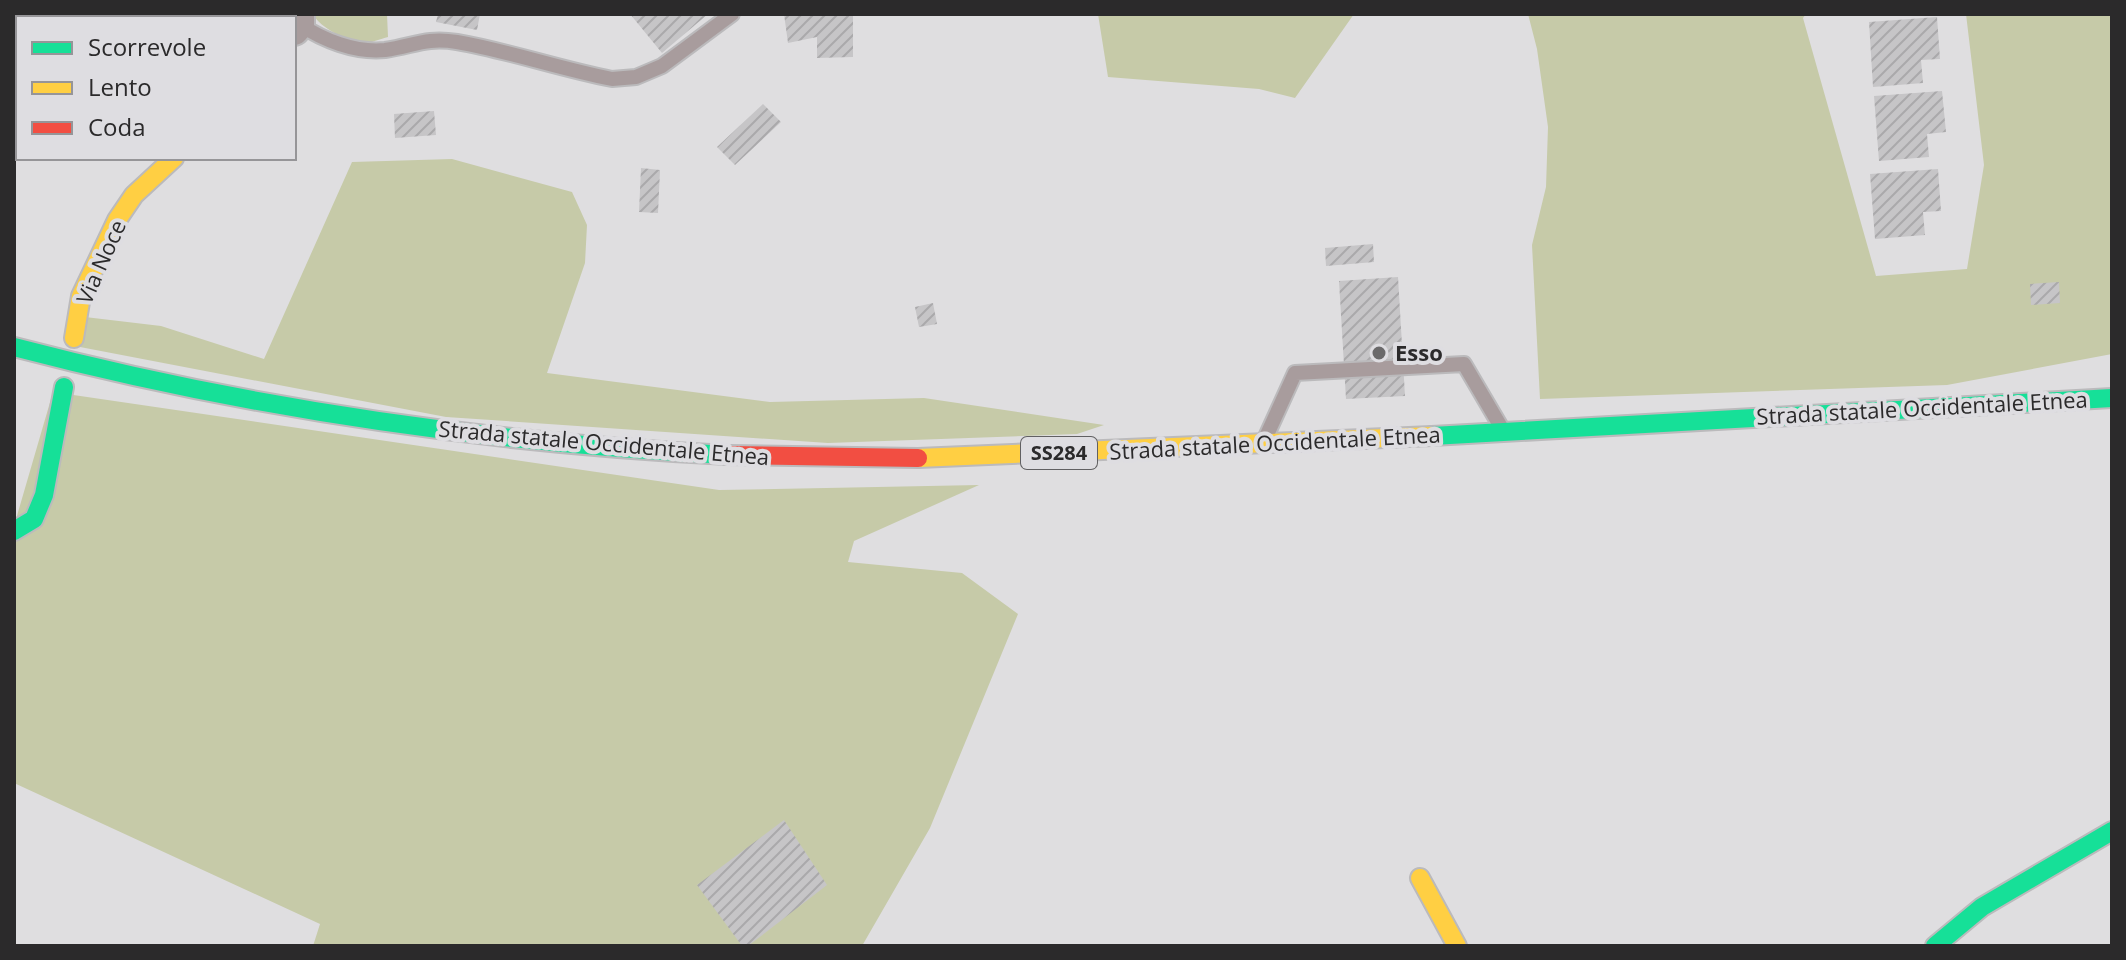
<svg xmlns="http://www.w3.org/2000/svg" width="2126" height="960" viewBox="0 0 2126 960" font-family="'Open Sans',sans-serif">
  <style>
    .green { fill: #c6caa8 }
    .building { fill: url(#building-hatch) }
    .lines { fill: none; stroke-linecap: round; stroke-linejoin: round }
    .lane-casing { stroke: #bbbabc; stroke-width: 18 }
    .street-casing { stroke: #bbbabc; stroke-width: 34 }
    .fast-casing { stroke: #bbbabc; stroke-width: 22 }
    .slow-casing { stroke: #bbbabc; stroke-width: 22 }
    .jam-casing { stroke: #bbbabc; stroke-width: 22 }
    .lane { stroke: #a89c9d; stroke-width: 14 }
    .street { stroke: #a89c9d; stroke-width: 30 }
    .fast { stroke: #16e098; stroke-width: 18 }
    .slow { stroke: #ffcf43; stroke-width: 18 }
    .jam { stroke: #f24e42; stroke-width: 18 }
    .poi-dot { fill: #6a696a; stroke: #dedde1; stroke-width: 3 }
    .labels { text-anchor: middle; stroke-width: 8; stroke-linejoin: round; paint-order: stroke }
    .shield { fill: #dedde1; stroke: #616062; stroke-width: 2 }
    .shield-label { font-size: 20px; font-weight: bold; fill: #2b2a2b }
    .street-label { font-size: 22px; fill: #2b2a2b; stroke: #dedde1 }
    .poi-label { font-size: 22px; font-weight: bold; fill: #2b2a2b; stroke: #dedde1; text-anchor: start }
  </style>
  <defs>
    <pattern id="building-hatch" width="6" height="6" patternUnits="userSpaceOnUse" patternTransform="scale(2)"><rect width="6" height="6" fill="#c6c5c7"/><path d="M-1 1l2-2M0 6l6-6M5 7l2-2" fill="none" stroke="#aaa9ab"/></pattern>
  </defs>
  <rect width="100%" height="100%" fill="#dfdee0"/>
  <!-- green -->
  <g class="green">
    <path d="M313 14H387L388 37C381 39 370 43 363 43 347 41 320 28 313 14Z"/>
    <polygon points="1098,14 1354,14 1295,98 1259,89 1108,77"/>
    <polygon points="1528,14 1806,14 1803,18 1876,276 1967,269 1984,165 1966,14 2112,14 2112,354 1947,385 1540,399 1532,245 1546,187 1548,127 1537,49"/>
    <polygon points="452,159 572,192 587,225 585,263 547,373 770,402 924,398 1104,425 1077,434 828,443 446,417 80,347 85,317 161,326 264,359 352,162"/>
    <polygon points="53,392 719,490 979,485 854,541 848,562 962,573 1018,614 930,828 862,946 313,946 320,924 14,783 14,526"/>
  </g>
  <!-- building -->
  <g class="building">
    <polygon points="438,14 480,14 477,30 436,22"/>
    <polygon points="630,14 708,14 662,53"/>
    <polygon points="784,14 853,14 853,57 817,58 817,37 788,43"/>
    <polygon points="1937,17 1940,59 1921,60 1923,83 1873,87 1869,22"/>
    <polygon points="1942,91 1946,132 1927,134 1929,157 1879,161 1874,96"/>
    <polygon points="763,104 781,122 735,165 717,147"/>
    <polygon points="434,111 436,135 395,138 394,114"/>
    <polygon points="641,168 660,170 658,213 639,212"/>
    <polygon points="1938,169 1941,211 1923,212 1925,235 1875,239 1870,174"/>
    <polygon points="1373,244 1374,262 1326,266 1325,248"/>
    <polygon points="1398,277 1405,396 1346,399 1339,281"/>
    <polygon points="2059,282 2060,303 2031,305 2030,284"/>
    <polygon points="933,303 937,324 919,327 915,307"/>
    <polygon points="784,820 827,885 748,946 742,946 697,885"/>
  </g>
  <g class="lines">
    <!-- lane casing -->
    <g class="lane-casing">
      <g id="lane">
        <path d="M299 24C323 40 355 53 385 50 414 46 425 37 457 42 509 51 560 69 612 79L636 77 662 66 732 14"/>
        <polyline points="1265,439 1295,373 1464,364 1501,427"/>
      </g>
    </g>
    <!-- street casing -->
    <g class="street-casing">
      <polyline id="street" points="294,30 299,24 299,14"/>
    </g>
    <!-- fast casing -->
    <g class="fast-casing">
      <g id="fast">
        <path d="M14 347C247 408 487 443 728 455"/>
        <polyline points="1432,436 2112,398"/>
        <polyline points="14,531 34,519 44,495 64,387"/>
        <polyline points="1935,946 1982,907 2112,831"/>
      </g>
    </g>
    <!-- slow casing -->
    <g class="slow-casing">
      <g id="slow">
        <polyline points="74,338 81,296 117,220 134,195 174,158"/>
        <polyline points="918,458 1432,436"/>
        <polyline points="1420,878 1457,946"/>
      </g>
    </g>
    <!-- jam casing -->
    <g class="jam-casing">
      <polyline id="jam" points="728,455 918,458"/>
    </g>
    <!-- lane -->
    <use href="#lane" class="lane"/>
    <!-- street -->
    <use href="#street" class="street"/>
    <!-- fast -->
    <use href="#fast" class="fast"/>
    <!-- slow -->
    <use href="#slow" class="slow"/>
    <!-- jam -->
    <use href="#jam" class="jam"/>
  </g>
  <!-- markers -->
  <circle class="poi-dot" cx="1379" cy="353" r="8"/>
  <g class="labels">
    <!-- shield labels -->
    <rect class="shield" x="1021" y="437" width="76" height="32" rx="6"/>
    <g class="shield-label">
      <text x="1059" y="460">SS284</text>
    </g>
    <!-- street labels -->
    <g class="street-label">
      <text transform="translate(101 262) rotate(-66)" y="8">Via Noce</text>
      <text transform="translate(1922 408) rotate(-3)" y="8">Strada statale Occidentale Etnea</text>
      <text transform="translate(604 443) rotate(5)" y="8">Strada statale Occidentale Etnea</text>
      <text transform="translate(1275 443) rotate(-3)" y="8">Strada statale Occidentale Etnea</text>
    </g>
    <!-- poi labels -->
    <g class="poi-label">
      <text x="1395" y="361">Esso</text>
    </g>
  </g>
  <!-- border -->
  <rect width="2126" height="960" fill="none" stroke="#2b2a2b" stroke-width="32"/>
  <!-- legend -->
  <rect x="16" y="16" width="280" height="144" fill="#dedde1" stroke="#969598" stroke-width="2"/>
  <rect x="32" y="42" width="40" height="12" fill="#16e098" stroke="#969598" stroke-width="2"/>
  <text x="88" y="56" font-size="24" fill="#2b2a2b">Scorrevole</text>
  <rect x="32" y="82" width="40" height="12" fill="#ffcf43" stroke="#969598" stroke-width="2"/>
  <text x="88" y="96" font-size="24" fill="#2b2a2b">Lento</text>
  <rect x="32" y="122" width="40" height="12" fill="#f24e42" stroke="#969598" stroke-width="2"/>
  <text x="88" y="136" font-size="24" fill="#2b2a2b">Coda</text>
</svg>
